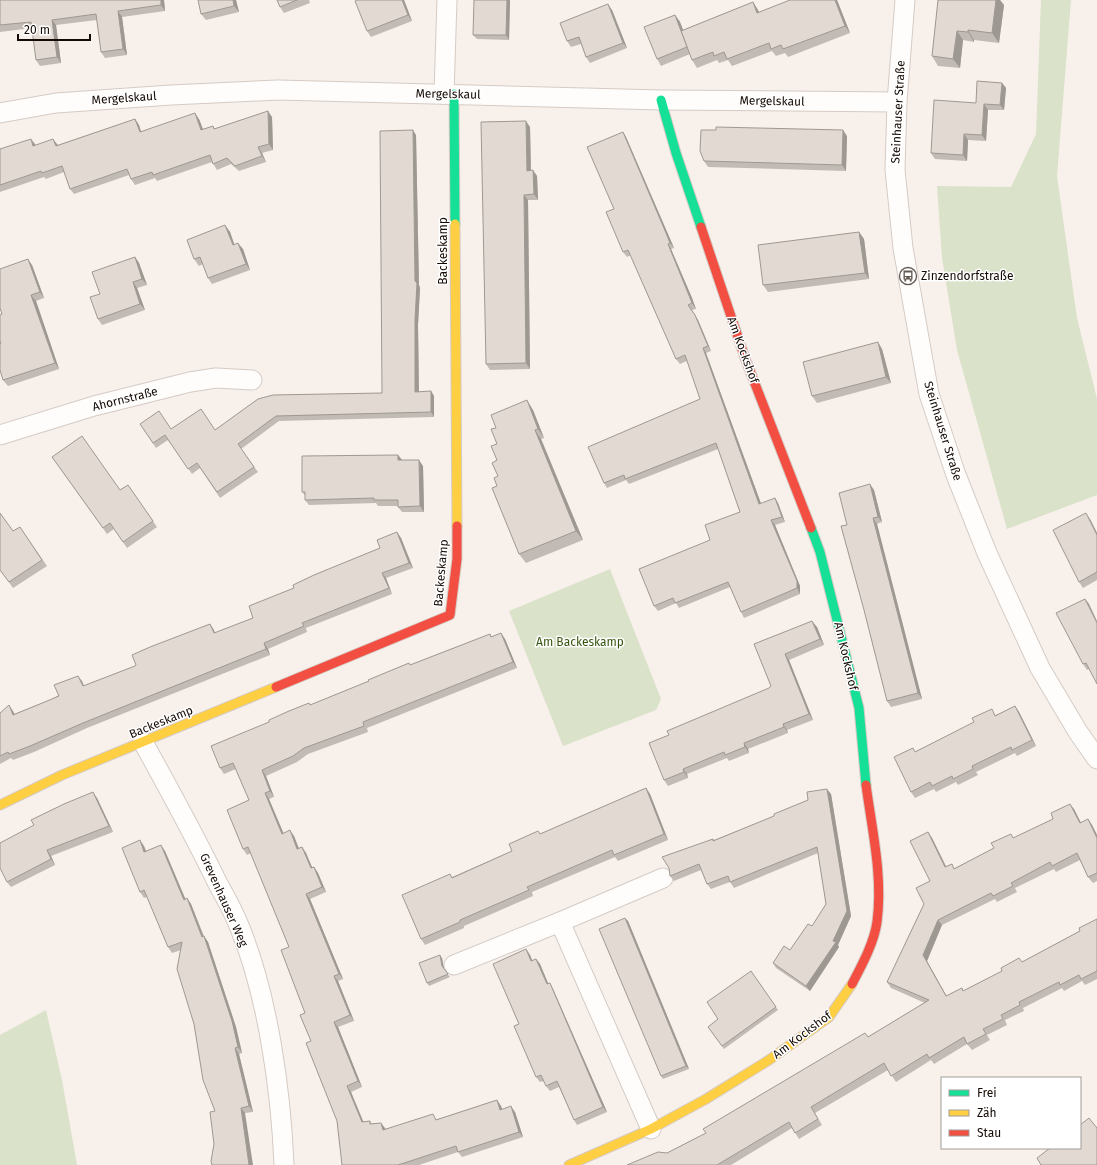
<svg xmlns="http://www.w3.org/2000/svg" width="1097" height="1165" viewBox="0 0 1097 1165" font-family="'Fira Sans',sans-serif">
  <style>
    .green { fill: #dae2c9 }
    .lines { fill: none; stroke-linecap: round; stroke-linejoin: round }
    .street-casing { stroke: #d5cbc4; stroke-width: 21 }
    .fast-casing { stroke: #d5cbc4; stroke-width: 11 }
    .slow-casing { stroke: #d5cbc4; stroke-width: 11 }
    .jam-casing { stroke: #d5cbc4; stroke-width: 11 }
    .street { stroke: #fefdfc; stroke-width: 19 }
    .fast { stroke: #16e098; stroke-width: 9 }
    .slow { stroke: #ffcf43; stroke-width: 9 }
    .jam { stroke: #f24e42; stroke-width: 9 }
    .wall { fill: #c2bbb5 }
    .shaded-wall { fill: #9e9893 }
    .building { fill: #e2d9d2; stroke: #9e9893 }
    .labels { text-anchor: middle; stroke-width: 3; stroke-linejoin: round; paint-order: stroke }
    .street-label { font-size: 12px; fill: #140903; stroke: #fff }
    .poi-label { font-size: 12px; fill: #140903; stroke: #fff; text-anchor: start }
    .park-label { font-size: 12px; fill: #38550e; stroke: #fff }
  </style>
  <rect width="100%" height="100%" fill="#f8f0eb"/>
  <!-- green -->
  <g class="green">
    <polygon points="1041,0 1071,0 1057,176 1077,318 1097,399 1097,495 1007,529 957,350 942,258 937,186 1011,187 1036,134"/>
    <polygon points="610,569 661,699 656,710 563,746 509,611"/>
    <polygon points="46,1010 62,1080 77,1165 0,1165 0,1035"/>
  </g>
  <g class="lines">
    <!-- street casing -->
    <g class="street-casing">
      <g id="street">
        <polyline points="905,0 897,102 895,170 903,248 929,394 956,475 987,553 1040,668 1078,732 1097,759"/>
        <polyline points="444,94 447,0"/>
        <polyline points="0,113 56,103 171,95 278,90 661,100 897,102"/>
        <polyline points="0,435 94,406 190,382 216,378 252,380"/>
        <path d="M143 742C169 789 195 836 218 884 226 898 234 913 240 928 268 997 281 1091 284 1165"/>
        <polyline points="560,922 651,1129"/>
        <polyline points="454,965 560,922 663,878"/>
      </g>
    </g>
    <!-- fast casing -->
    <g class="fast-casing">
      <g id="fast">
        <polyline points="454,94 455,224"/>
        <polyline points="661,100 676,153 701,227"/>
        <polyline points="811,528 820,552 859,708 866,785"/>
      </g>
    </g>
    <!-- slow casing -->
    <g class="slow-casing">
      <g id="slow">
        <polyline points="455,224 457,526"/>
        <polyline points="0,805 62,775 276,687"/>
        <polyline points="569,1165 651,1129 706,1099 769,1060 829,1017 852,984"/>
      </g>
    </g>
    <!-- jam casing -->
    <g class="jam-casing">
      <g id="jam">
        <polyline points="701,227 745,358 811,528"/>
        <polyline points="276,687 450,615 457,559 457,526"/>
        <path d="M852 984C862 965 874 943 877 922 883 876 872 830 866 785"/>
      </g>
    </g>
    <!-- street -->
    <use href="#street" class="street"/>
    <!-- fast -->
    <use href="#fast" class="fast"/>
    <!-- slow -->
    <use href="#slow" class="slow"/>
    <!-- jam -->
    <use href="#jam" class="jam"/>
  </g>
  <!-- wall -->
  <g class="wall">
    <polygon points="0,0 164,0 165,11 122,17 127,55 105,58 101,52 97,20 56,25 61,63 40,66 36,60 32,28 0,32"/>
    <polygon points="236,0 239,12 206,20 201,14"/>
    <polygon points="277,0 309,0 310,3 284,13 280,7"/>
    <polygon points="404,0 412,21 371,37 367,31"/>
    <polygon points="510,0 509,40 477,39 473,35"/>
    <polygon points="837,0 850,33 788,57 785,53 776,56 772,51 732,66 728,60 719,63 717,60 697,68 692,60 690,54 661,66 657,59 675,15 680,22 683,30 753,2 759,12"/>
    <polygon points="938,0 1000,0 1004,5 999,43 974,40 974,42 963,40 960,68 938,66 932,56"/>
    <polygon points="612,10 627,48 590,63 586,57 581,44 571,47 567,41"/>
    <polygon points="1002,83 1006,88 1004,110 988,110 986,141 968,140 967,161 935,159 931,153 976,103"/>
    <polygon points="272,117 273,150 262,153 266,162 239,171 231,164 217,170 212,162 157,181 155,178 135,185 131,179 129,175 74,194 70,189 64,172 46,179 44,177 0,192 0,149 35,144 35,145 57,144 58,145 135,119 139,125 141,132 199,119 203,129 213,126 215,129"/>
    <polygon points="530,127 531,170 537,176 538,200 528,200 530,369 490,370 486,364"/>
    <polygon points="623,132 626,137 674,248 671,249 692,298 696,309 692,310 698,320 711,351 706,353 761,504 775,498 778,503 785,522 775,525 800,586 800,594 744,618 741,612 730,587 679,608 676,603 658,611 654,606 710,540 740,512 718,449 629,484 626,480 607,488 604,483 700,399 687,361 680,364 676,359 631,255 627,257 623,252 614,209"/>
    <polygon points="416,135 419,285 420,288 418,325 419,392 431,391 434,396 434,417 279,421 241,449 258,472 220,498 200,468 192,474 168,440 156,448 140,424 171,429 215,430 258,399 382,393"/>
    <polygon points="847,136 846,171 708,167 704,161"/>
    <polygon points="225,225 230,232 234,244 243,249 250,270 212,284 208,278 203,264 199,266 194,259"/>
    <polygon points="859,232 864,239 869,279 768,292 763,285"/>
    <polygon points="135,257 139,263 147,285 137,288 145,310 102,325 98,319 100,294"/>
    <polygon points="32,265 44,298 36,301 59,369 8,386 3,380 1,343 2,314"/>
    <polygon points="882,349 891,383 817,403 812,396"/>
    <polygon points="533,410 544,438 541,439 583,540 526,563 519,554 497,486 498,476 496,428"/>
    <polygon points="398,455 402,460 423,466 424,512 402,512 398,507 398,506 378,506 376,503 309,505 305,500 305,495 302,492"/>
    <polygon points="52,457 120,490 128,485 157,527 127,548 114,529 107,534"/>
    <polygon points="874,490 882,522 877,524 922,699 891,707 887,701 847,525"/>
    <polygon points="1090,519 1097,533 1097,580 1083,588 1079,582"/>
    <polygon points="20,527 47,566 13,588 0,570 13,531"/>
    <polygon points="397,532 401,538 413,568 386,578 392,594 306,628 307,632 268,649 270,655 87,728 34,752 13,760 11,758 0,764 0,713 13,711 14,714 52,699 82,681 84,686 135,666 210,624 215,633 253,618 294,588 380,548"/>
    <polygon points="1085,599 1089,604 1089,669 1087,670 1083,664"/>
    <polygon points="817,627 824,645 789,660 813,720 787,730 788,733 748,749 749,753 729,761 727,758 687,774 688,778 668,786 664,780 669,735 769,688 771,686 754,644"/>
    <polygon points="501,633 505,639 517,668 367,728 368,732 308,754 297,762 266,776 274,797 269,799 283,833 294,836 299,848 302,847 306,853 312,868 314,867 318,873 326,892 310,899 343,979 338,981 354,1021 338,1027 362,1087 351,1092 363,1122 370,1121 372,1124 381,1123 385,1129 438,1119 497,1100 501,1106 502,1109 515,1112 523,1137 462,1157 458,1152 419,1165 342,1165 337,1121 311,1041 305,1013 289,947 251,853 247,855 243,849 249,800 236,769 224,774 220,768 269,722 410,665 490,634 492,637"/>
    <polygon points="1015,706 1019,712 1036,746 1017,756 1015,753 976,772 978,775 958,785 956,782 936,792 934,789 915,798 911,792 916,751 996,715"/>
    <polygon points="646,788 650,794 668,840 618,861 615,857 532,892 533,896 464,926 464,928 425,945 421,939 452,877 512,851 541,834"/>
    <polygon points="831,794 851,916 838,945 839,947 810,991 776,968 773,963 790,950 812,926 826,904 818,853 734,888 730,882 711,889 707,884 701,870 674,881 670,876 713,839 714,840"/>
    <polygon points="97,798 113,832 51,856 55,865 11,887 7,882"/>
    <polygon points="1074,809 1081,823 1088,819 1092,825 1097,835 1097,881 1093,883 1088,877 1080,860 1056,872 1054,869 1015,888 1017,892 997,902 995,899 942,925 927,961 946,996 962,988 963,991 1022,962 1080,931 1097,919 1097,979 1085,985 1082,981 1064,991 1062,988 1023,1008 1024,1011 1005,1020 1007,1025 987,1035 990,1040 972,1050 967,1044 934,1064 931,1060 896,1082 888,1070 815,1113 822,1125 799,1139 792,1128 731,1165 627,1165 667,1153 706,1133 868,1037 925,1003 891,988 887,982 924,904 930,881 928,832 932,838 946,866 955,868 1014,838"/>
    <polygon points="144,846 146,851 165,851 185,899 187,898 191,904 204,936 208,942 236,1027 242,1053 239,1054 253,1112 245,1113 214,1144 215,1111 194,1024 181,950 172,953 168,947 147,897 144,898 140,892"/>
    <polygon points="628,921 689,1069 663,1079 661,1076"/>
    <polygon points="526,949 530,955 532,961 536,959 540,964 548,984 553,989 607,1112 577,1125 574,1120 559,1087 550,1091 546,1086 544,1081 540,1082 536,1077 519,1024"/>
    <polygon points="442,958 444,969 450,977 429,986 427,983"/>
    <polygon points="751,971 778,1010 724,1049 708,1027 718,1019"/>
  </g>
  <!-- shaded-wall -->
  <g class="shaded-wall">
    <polygon points="161,0 164,0 165,11 161,5"/>
    <polygon points="233,0 236,0 239,12 234,6"/>
    <polygon points="402,0 404,0 412,21 408,15"/>
    <polygon points="507,0 510,0 509,40 506,35"/>
    <polygon points="835,0 837,0 850,33 845,26"/>
    <polygon points="996,0 1000,0 1004,5 999,43 992,33"/>
    <polygon points="753,2 758,10 762,20 757,13"/>
    <polygon points="608,4 612,10 627,48 623,43"/>
    <polygon points="118,11 122,17 127,55 123,49"/>
    <polygon points="675,15 680,22 692,53 687,47"/>
    <polygon points="52,20 56,25 61,63 57,57"/>
    <polygon points="968,30 974,40 974,42 968,32"/>
    <polygon points="957,31 963,40 960,68 953,59"/>
    <polygon points="1002,83 1006,88 1004,110 1000,105"/>
    <polygon points="984,104 988,110 986,141 982,135"/>
    <polygon points="268,111 272,117 273,150 269,144"/>
    <polygon points="195,113 199,119 205,135 201,130"/>
    <polygon points="135,119 139,125 143,138 140,132"/>
    <polygon points="526,121 530,127 531,176 527,171"/>
    <polygon points="413,130 416,135 419,285 420,288 418,325 419,397 415,392 415,281"/>
    <polygon points="843,130 847,136 846,171 842,165"/>
    <polygon points="623,132 626,137 674,248 670,243"/>
    <polygon points="964,134 968,140 967,161 963,155"/>
    <polygon points="31,139 35,144 37,152 33,146"/>
    <polygon points="53,139 57,144 60,151 56,146"/>
    <polygon points="258,147 262,153 266,162 262,156"/>
    <polygon points="533,170 537,176 538,200 534,194"/>
    <polygon points="524,195 528,200 530,369 526,363"/>
    <polygon points="225,225 230,232 237,252 233,245"/>
    <polygon points="859,232 864,239 869,279 865,273"/>
    <polygon points="238,243 243,249 250,270 246,264"/>
    <polygon points="668,244 671,249 692,298 696,309 692,303"/>
    <polygon points="135,257 139,263 147,285 142,279"/>
    <polygon points="28,259 32,265 44,298 40,292"/>
    <polygon points="133,282 137,288 145,310 140,304"/>
    <polygon points="31,295 36,301 59,369 55,363"/>
    <polygon points="688,305 698,320 711,351 708,346"/>
    <polygon points="878,342 882,349 891,383 886,377"/>
    <polygon points="703,348 706,353 763,509 759,504"/>
    <polygon points="431,391 434,396 434,417 431,412"/>
    <polygon points="527,400 533,410 544,438 538,429"/>
    <polygon points="535,430 541,439 583,540 576,531"/>
    <polygon points="398,455 402,460 398,460"/>
    <polygon points="419,460 423,466 424,512 420,506"/>
    <polygon points="870,484 874,490 882,522 878,517"/>
    <polygon points="775,498 778,503 785,522 782,517"/>
    <polygon points="1086,513 1090,519 1097,533 1097,535"/>
    <polygon points="873,518 877,524 922,699 918,693"/>
    <polygon points="771,520 775,525 800,586 800,594 797,588"/>
    <polygon points="397,532 401,538 413,568 409,563"/>
    <polygon points="382,573 386,578 392,594 389,588"/>
    <polygon points="1085,599 1089,604 1097,621 1097,623"/>
    <polygon points="812,621 817,627 824,645 820,639"/>
    <polygon points="210,624 214,630 217,639 214,633"/>
    <polygon points="501,633 505,639 517,668 513,662"/>
    <polygon points="264,643 268,649 270,655 266,649"/>
    <polygon points="785,654 789,660 813,720 809,714"/>
    <polygon points="78,676 82,681 86,692"/>
    <polygon points="9,705 13,711 17,720 13,715"/>
    <polygon points="1015,706 1019,712 1036,746 1032,740"/>
    <polygon points="783,724 787,730 788,733 784,727"/>
    <polygon points="744,743 748,749 749,753 745,747"/>
    <polygon points="683,769 687,774 688,778 684,772"/>
    <polygon points="262,770 266,776 274,797 270,791"/>
    <polygon points="646,788 650,794 668,840 664,834"/>
    <polygon points="827,789 831,794 851,916 838,945 839,947 810,991 806,986 833,941"/>
    <polygon points="93,792 97,798 113,832 109,826"/>
    <polygon points="265,793 269,799 286,839 282,834"/>
    <polygon points="1070,804 1074,809 1084,829 1080,823"/>
    <polygon points="1088,819 1092,825 1097,835 1097,838"/>
    <polygon points="290,830 294,836 301,855 297,849"/>
    <polygon points="928,832 932,838 949,873 945,867"/>
    <polygon points="140,840 144,846 148,857 144,852"/>
    <polygon points="161,845 165,851 188,905 184,900"/>
    <polygon points="302,847 306,853 315,874 311,868"/>
    <polygon points="47,850 51,856 55,865 51,859"/>
    <polygon points="314,867 318,873 326,892 322,887"/>
    <polygon points="306,894 310,899 343,979 339,974"/>
    <polygon points="187,898 191,904 204,938 204,936 208,942 236,1027 242,1053 238,1047 202,937"/>
    <polygon points="625,918 628,921 689,1069 686,1066"/>
    <polygon points="938,920 942,925 927,961 950,1002 946,996 923,955"/>
    <polygon points="526,949 530,955 535,967 531,961"/>
    <polygon points="440,955 442,958 444,969 442,966"/>
    <polygon points="536,959 540,964 551,990 547,984"/>
    <polygon points="334,976 338,981 354,1021 350,1015"/>
    <polygon points="550,983 553,989 607,1112 603,1107"/>
    <polygon points="334,1022 338,1027 362,1087 358,1081"/>
    <polygon points="235,1048 239,1054 253,1112 249,1106"/>
    <polygon points="347,1086 351,1092 366,1128 362,1122"/>
    <polygon points="497,1100 501,1106 504,1115 500,1110"/>
    <polygon points="511,1106 515,1112 523,1137 519,1132"/>
    <polygon points="241,1108 245,1113 253,1165 249,1165"/>
    <polygon points="381,1123 385,1128 387,1135 383,1130"/>
  </g>
  <!-- building -->
  <g class="building">
    <polygon points="0,0 161,0 161,5 118,11 123,49 101,52 96,14 52,20 57,57 36,60 31,22 0,25"/>
    <polygon points="198,0 233,0 234,6 201,14"/>
    <polygon points="277,0 297,0 280,7"/>
    <polygon points="357,0 402,0 408,15 367,31 355,1"/>
    <polygon points="474,0 507,0 506,35 473,35"/>
    <polygon points="790,0 835,0 845,26 783,49 781,45 771,49 769,43 727,59 724,52 714,56 713,52 692,60 681,31 753,2 757,13"/>
    <polygon points="938,0 996,0 992,33 968,30 968,32 957,31 953,59 932,56"/>
    <polygon points="608,4 623,43 586,57 579,37 567,41 560,23"/>
    <polygon points="675,15 687,47 657,59 644,27"/>
    <polygon points="977,81 1002,83 1000,105 984,104 982,135 964,134 963,155 931,153 934,100 976,103"/>
    <polygon points="268,111 269,144 258,147 262,156 235,166 227,158 213,164 210,155 153,175 152,172 131,179 127,169 70,189 62,166 42,173 41,171 0,185 0,149 31,139 33,146 53,139 56,146 135,119 140,132 195,113 201,130 213,126 214,129"/>
    <polygon points="526,121 527,171 533,170 534,194 524,195 526,363 486,364 481,122"/>
    <polygon points="716,127 843,130 842,165 704,161 700,151 701,130 716,130"/>
    <polygon points="413,130 415,281 417,283 415,320 415,392 431,391 431,412 276,416 238,444 254,467 217,492 197,463 188,469 165,435 153,443 140,424 159,411 171,429 201,409 215,430 258,399 273,395 382,393 380,131"/>
    <polygon points="623,132 666,233 670,243 668,244 688,293 692,303 688,305 695,315 708,346 703,348 759,504 775,498 782,517 771,520 797,581 797,588 741,612 728,582 675,603 673,598 654,606 639,569 710,540 705,525 740,512 716,443 625,479 624,475 604,483 588,447 700,399 685,355 676,359 628,250 623,252 606,212 614,209 587,147"/>
    <polygon points="225,225 233,245 238,243 246,264 208,278 200,257 194,259 187,240"/>
    <polygon points="859,232 865,273 763,285 758,245"/>
    <polygon points="135,257 142,279 133,282 140,304 98,319 90,297 100,294 92,272"/>
    <polygon points="28,259 40,292 31,295 55,363 3,380 0,370 0,344 1,343 0,341 0,315 2,314 0,308 0,269"/>
    <polygon points="878,342 886,377 812,396 803,362"/>
    <polygon points="527,400 538,429 535,430 576,531 519,554 492,488 497,486 494,478 498,476 492,463 497,460 491,446 497,444 491,429 496,428 491,415"/>
    <polygon points="82,436 120,490 128,485 153,521 123,542 110,523 103,528 52,457"/>
    <polygon points="398,455 398,460 419,460 420,506 398,507 398,500 374,500 374,498 305,500 305,492 302,492 302,456"/>
    <polygon points="870,484 878,517 873,518 918,693 887,701 864,610 841,526 847,525 839,493"/>
    <polygon points="0,513 13,531 20,527 42,560 9,582 0,570"/>
    <polygon points="1086,513 1097,535 1097,572 1079,582 1053,530"/>
    <polygon points="397,532 409,563 382,573 389,588 302,623 304,626 264,643 266,649 83,723 30,746 9,754 8,752 0,756 0,713 9,705 13,715 52,699 59,696 54,685 78,676 83,686 135,666 136,665 132,655 150,647 210,624 214,633 253,618 249,606 294,588 293,585 314,575 380,548 377,540"/>
    <polygon points="1085,599 1097,623 1097,684 1086,663 1083,664 1056,613"/>
    <polygon points="812,621 820,639 785,654 809,714 783,724 784,727 744,743 745,747 725,755 724,752 683,769 684,772 664,780 649,743 669,735 667,731 769,688 771,686 754,644"/>
    <polygon points="501,633 513,662 363,722 364,726 304,748 293,756 262,770 270,791 265,793 282,834 290,830 297,849 302,847 311,868 314,867 322,887 306,894 339,974 334,976 350,1015 334,1022 358,1081 347,1086 362,1122 370,1121 370,1124 381,1123 383,1130 433,1114 436,1120 497,1100 500,1110 511,1106 519,1132 458,1152 456,1146 398,1165 342,1165 337,1121 306,1043 311,1041 300,1015 305,1013 281,950 289,947 248,847 243,849 227,810 249,800 233,763 220,768 211,746 269,722 269,720 289,711 309,703 310,705 369,681 368,680 409,663 410,665 490,634 491,637"/>
    <polygon points="1015,706 1032,740 1012,750 1011,747 972,766 973,769 953,779 952,776 932,786 930,782 911,792 894,757 913,748 915,752 974,722 972,718 992,709 995,716"/>
    <polygon points="646,788 664,834 614,855 612,850 527,887 529,890 460,920 460,922 421,939 402,895 450,874 452,878 512,851 509,844 538,831 540,834"/>
    <polygon points="827,789 847,911 833,941 836,942 806,986 773,963 784,946 790,950 808,924 812,926 826,904 817,847 730,882 728,876 707,884 699,864 670,876 669,868 662,857 713,839 713,841 774,816 774,814 808,800 807,792"/>
    <polygon points="93,792 109,826 47,850 51,859 7,882 0,868 0,843 34,825 31,820 64,804"/>
    <polygon points="1070,804 1080,823 1088,819 1097,838 1097,873 1088,877 1077,853 1052,866 1050,862 1011,883 1013,886 993,896 991,893 938,920 923,955 946,996 962,988 963,991 1002,971 1001,968 1019,958 1022,962 1080,931 1079,928 1097,919 1097,971 1081,979 1079,975 1060,985 1059,982 1019,1002 1020,1005 1001,1015 1003,1019 983,1029 986,1034 967,1044 964,1037 929,1058 927,1054 891,1076 884,1063 811,1107 818,1119 795,1133 789,1122 717,1165 627,1165 658,1152 667,1153 706,1133 703,1129 865,1033 868,1037 929,1000 887,982 924,904 916,888 930,881 910,841 928,832 945,867 952,864 954,869 994,848 991,843 1011,834 1013,838 1053,819 1051,813"/>
    <polygon points="140,840 144,852 161,845 184,900 187,898 202,937 204,936 232,1021 238,1047 235,1048 249,1106 241,1108 249,1165 212,1165 211,1161 214,1144 210,1112 215,1111 203,1080 194,1024 177,969 182,942 168,947 144,890 140,892 122,848"/>
    <polygon points="625,918 686,1066 661,1076 599,929"/>
    <polygon points="526,949 531,961 536,959 547,984 550,983 603,1107 574,1120 557,1081 546,1086 541,1075 536,1077 514,1026 519,1024 493,964"/>
    <polygon points="440,955 442,966 448,974 427,983 419,963"/>
    <polygon points="751,971 776,1007 722,1046 708,1027 718,1019 707,1002"/>
    <polygon points="1089,1118 1097,1128 1097,1165 1041,1165 1037,1158 1050,1148 1080,1148 1080,1125"/>
  </g>
  <!-- icons -->
  <defs>
    <g id="bus-ring" transform="scale(0.9)"><circle r="9.5" fill="#fff" stroke="#645a54" stroke-width="1.5"/><path d="M-5-6H5V4H4V6H2V4H-2V6H-4V4H-5ZM-3.5-4V0h7V-4ZM-3.5 1.2v1.5H-2V1.2ZM2 1.2v1.5H3.5V1.2Z" fill="#645a54"/></g>
  </defs>
  <g fill-rule="evenodd">
    <use href="#bus-ring" x="908" y="276"/>
  </g>
  <g class="labels">
    <!-- street labels -->
    <g class="street-label">
      <text transform="translate(448 94) rotate(1)" y="4">Mergelskaul</text>
      <text transform="translate(124 98) rotate(-4)" y="4">Mergelskaul</text>
      <text transform="translate(772 101) rotate(1)" y="4">Mergelskaul</text>
      <text transform="translate(898 112) rotate(-87)" y="4">Steinhauser Straße</text>
      <text transform="translate(443 251) rotate(-90)" y="4">Backeskamp</text>
      <text transform="translate(743 350) rotate(70)" y="4">Am Kockshof</text>
      <text transform="translate(125 399) rotate(-14)" y="4">Ahornstraße</text>
      <text transform="translate(943 431) rotate(73)" y="4">Steinhauser Straße</text>
      <text transform="translate(441 573) rotate(-85)" y="4">Backeskamp</text>
      <text transform="translate(846 656) rotate(77)" y="4">Am Kockshof</text>
      <text transform="translate(161 722) rotate(-22)" y="4">Backeskamp</text>
      <text transform="translate(224 900) rotate(66)" y="4">Grevenhauser Weg</text>
      <text transform="translate(802 1035) rotate(-37)" y="4">Am Kockshof</text>
    </g>
    <!-- poi labels -->
    <g class="poi-label">
      <text x="921" y="280">Zinzendorfstraße</text>
    </g>
    <!-- park labels -->
    <g class="park-label">
      <text x="580" y="646">Am Backeskamp</text>
    </g>
  </g>
  <!-- legend -->
  <rect x="941" y="1077" width="140" height="72" fill="#ffffff" stroke="#a19d9a"/>
  <rect x="949" y="1090" width="20" height="6" fill="#16e098" stroke="#a19d9a"/>
  <text x="977" y="1097" font-size="12" fill="#140903">Frei</text>
  <rect x="949" y="1110" width="20" height="6" fill="#ffcf43" stroke="#a19d9a"/>
  <text x="977" y="1117" font-size="12" fill="#140903">Zäh</text>
  <rect x="949" y="1130" width="20" height="6" fill="#f24e42" stroke="#a19d9a"/>
  <text x="977" y="1137" font-size="12" fill="#140903">Stau</text>
  <!-- scale -->
  <path d="M18 34v6h72v-6" fill="none" stroke="#140903" stroke-width="2"/>
  <text x="24" y="34" font-size="12" fill="#140903" stroke="#ffffff" stroke-width="3" paint-order="stroke">20 m</text>
</svg>
